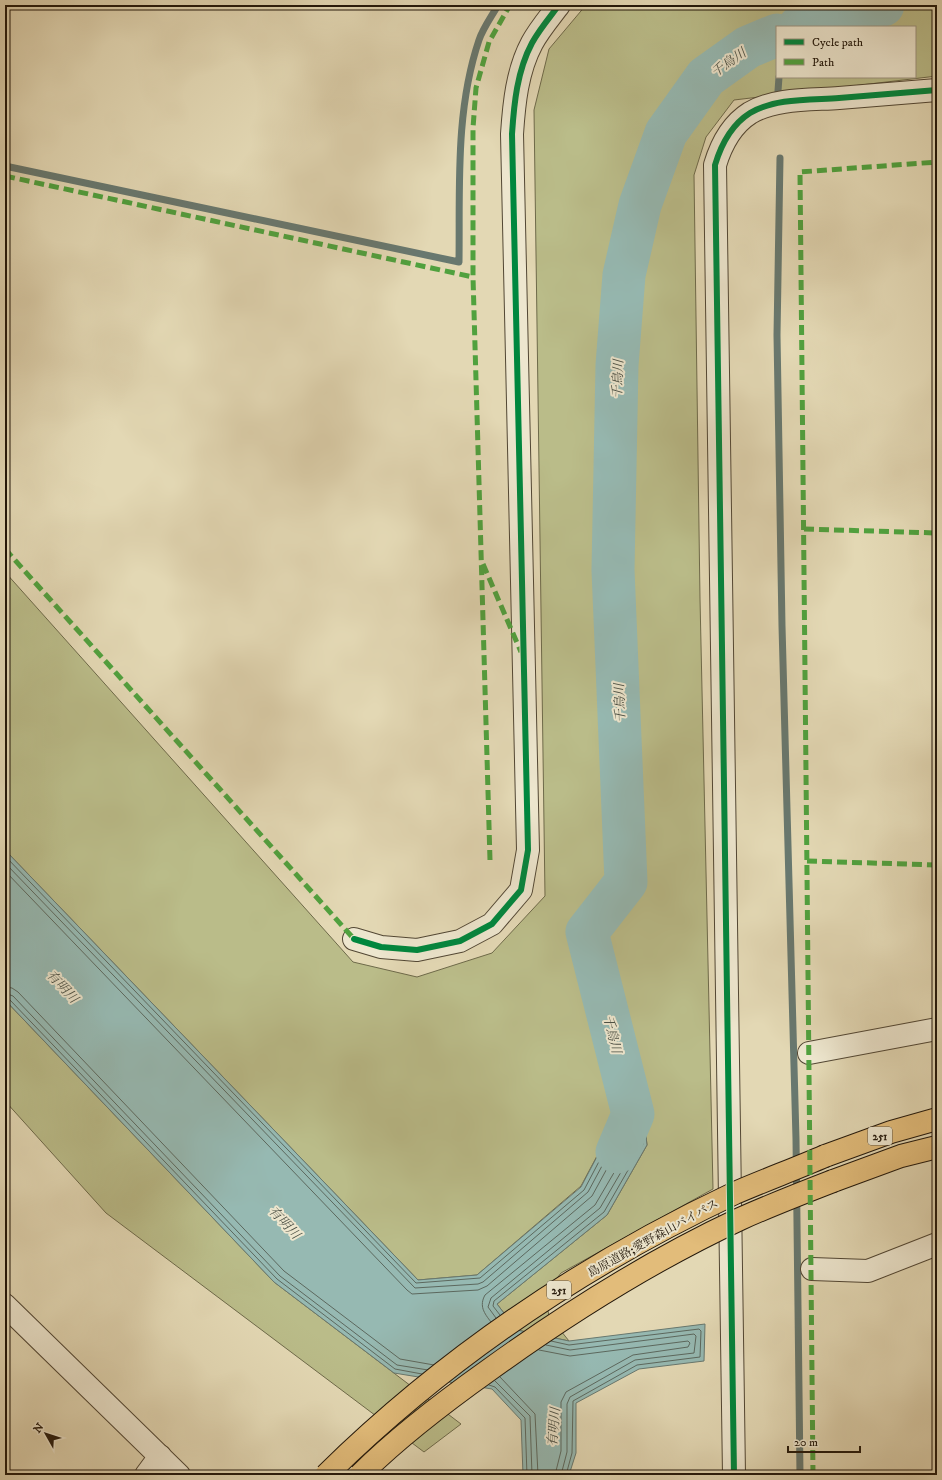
<svg xmlns="http://www.w3.org/2000/svg" width="942" height="1480" viewBox="0 0 942 1480" font-family="'IM FELL DW Pica','Noto Serif JP',serif">
  <style>
    .green { fill: #babc89; stroke: #6e6a4a; fill-rule: evenodd }
    .water { fill: #96b9b2; stroke: #68786f }
    .lines { fill: none; stroke-linecap: round; stroke-linejoin: round }
    .shore { stroke: #5c685e; stroke-width: 1 }
    .stream { stroke: #68786f; stroke-width: 7 }
    .river { stroke: #96b9b2; stroke-width: 43 }
    .street-casing { stroke: #524734; stroke-width: 24 }
    .highway-casing { stroke: #22170a; stroke-width: 24 }
    .street { stroke: #ede6ce; stroke-width: 22 }
    .highway { stroke: #e2bc7a; stroke-width: 22 }
    .highway-bridge-casing { stroke: #22170a; stroke-width: 24; stroke-linecap: butt }
    .highway-bridge { stroke: #e2bc7a; stroke-width: 22 }
    .quiet { stroke: #50a13e; stroke-width: 5; stroke-dasharray: 10 5; stroke-linecap: butt }
    .cycleway-casing { stroke: #ede6ce; stroke-width: 8 }
    .cycleway { stroke: #00873e; stroke-width: 6 }
    .labels { text-anchor: middle; stroke-width: 4; stroke-linejoin: round; paint-order: stroke }
    .shield { fill: #ede6ce; stroke: #5f5545; stroke-width: 1 }
    .shield-label { font-size: 11px; font-weight: bold; fill: #22170a }
    .street-label { font-size: 12px; fill: #22170a; stroke: #ede6ce }
    .water-label { font-size: 13px; font-style: italic; fill: #4b5045; stroke: #ede6ce }
  </style>
  <rect width="100%" height="100%" fill="#e3d8b4"/>
  <filter id="stains"><feTurbulence type="fractalNoise" baseFrequency=".005" numOctaves="4"/><feColorMatrix values="0 0 0 0 .2 0 0 0 0 .09 0 0 0 0 .02 0 0 0 .5 -.17"/></filter>
  <radialGradient id="worn" r=".72"><stop offset=".6" stop-color="#630" stop-opacity="0"/><stop offset="1" stop-color="#630" stop-opacity=".3"/></radialGradient>
  <!-- green -->
  <g class="green">
    <path d="M586 5H937V76L734 100 706 137 694 175 700 599 713 1189 561 1273 545 1294 549 1316 569 1341 517 1330 497 1304 607 1215 647 1145 639 1077 581 1186 477 1275 418 1280 5 850V572L353 962 417 977 492 953 545 896 534 110 549 49ZM777 27H915V77H777Z"/>
    <polygon points="5,1000 274,1282 461,1424 424,1452 106,1213 5,1101"/>
  </g>
  <!-- water -->
  <polygon class="water" points="5,850 418,1280 477,1275 581,1187 639,1077 647,1145 607,1215 497,1304 517,1330 569,1341 705,1324 704,1361 639,1369 576,1403 576,1453 569,1475 523,1475 521,1420 492,1389 394,1373 274,1282 5,1000"/>
  <g class="lines">
    <!-- shore -->
    <g class="shore">
      <polyline points="5,856 416,1283 480,1278 584,1190 634,1095 637,1095 643,1144 604,1212 494,1301 493,1306 500,1315"/>
      <polyline points="5,863 415,1288 478,1284 483,1282 588,1192 631,1112 634,1111 638,1143 600,1208 491,1298 488,1307 496,1318"/>
      <path d="M5 871 407 1290 412 1294 478 1290 487 1286 592 1196 627 1132 630 1131 632 1142 595 1205 485 1295C479 1306 484 1313 491 1322"/>
      <polyline points="5,987 12,988 18,992 284,1271 400,1359 434,1365"/>
      <polyline points="5,993 13,996 280,1276 397,1365 428,1370"/>
      <polyline points="5,998 10,1000 277,1279 395,1369 422,1374"/>
      <polyline points="551,1341 569,1345 699,1329 701,1331 700,1357 637,1365 573,1401 572,1453 566,1475"/>
      <polyline points="546,1345 570,1350 694,1334 696,1336 694,1353 635,1360 570,1397 567,1404 567,1452 561,1475"/>
      <polyline points="539,1350 570,1356 688,1341 690,1343 688,1347 633,1355 566,1392 561,1402 561,1451 555,1475"/>
      <polyline points="500,1377 535,1414 538,1475"/>
      <polyline points="495,1381 530,1416 532,1475"/>
      <polyline points="489,1385 495,1387 525,1418 527,1475"/>
    </g>
    <!-- stream -->
    <g class="stream">
      <polyline points="823,18 828,5"/>
      <polyline points="778,91 779,77"/>
      <polyline points="780,158 777,335 782,626 796,1139 800,1475"/>
      <path d="M5 166 459 262C460 188 455 111 479 40 483 28 492 16 498 5"/>
    </g>
    <!-- river -->
    <g class="river">
      <polyline points="799,27 823,18 883,5"/>
      <polyline points="617,1152 633,1114 587,932 626,882 613,570 617,365 624,275 640,205 666,133 706,77 748,47 777,35"/>
    </g>
    <!-- street casing -->
    <g class="street-casing">
      <g id="street">
        <path d="M354 939 381 947 417 950 460 941 492 924 521 890 528 850 512 134C514 104 517 71 532 43 539 30 550 17 559 5"/>
        <polyline points="809,1053 937,1029"/>
        <polyline points="812,1269 868,1271 937,1244"/>
        <polyline points="5,1305 179,1475"/>
        <polyline points="146,1475 160,1456"/>
        <path d="M734 1475 715 165C721 145 731 125 750 113 775 98 811 100 839 98 872 95 904 93 937 90"/>
      </g>
    </g>
    <!-- highway casing -->
    <g class="highway-casing">
      <g id="highway">
        <polyline points="825,1156 891,1132 937,1119"/>
        <polyline points="833,1181 901,1156 937,1147"/>
      </g>
    </g>
    <!-- street -->
    <use href="#street" class="street"/>
    <!-- highway -->
    <use href="#highway" class="highway"/>
    <!-- highway-bridge casing -->
    <g class="highway-bridge-casing">
      <g id="highway-bridge">
        <path d="M326 1475C445 1358 585 1264 735 1193 765 1180 795 1169 825 1156"/>
        <path d="M360 1475C399 1436 444 1402 489 1370 568 1313 652 1260 740 1219 771 1205 802 1193 833 1181"/>
      </g>
    </g>
    <!-- highway-bridge -->
    <use href="#highway-bridge" class="highway-bridge"/>
    <!-- quiet -->
    <g class="quiet">
      <polyline points="5,176 473,277"/>
      <polyline points="804,529 937,533"/>
      <polyline points="5,549 354,939"/>
      <polyline points="483,564 521,652"/>
      <polyline points="490,860 473,277 473,128 476,88 489,42 510,5"/>
      <polyline points="807,861 937,865"/>
      <polyline points="813,1475 800,172 937,162"/>
    </g>
    <!-- cycleway casing -->
    <g class="cycleway-casing">
      <g id="cycleway">
        <path d="M354 939 381 947 417 950 460 941 492 924 521 890 528 850 512 134C514 104 517 71 532 43 539 30 550 17 559 5"/>
        <path d="M734 1475 715 165C721 145 731 125 750 113 775 98 811 100 839 98 872 95 904 93 937 90"/>
      </g>
    </g>
    <!-- cycleway -->
    <use href="#cycleway" class="cycleway"/>
  </g>
  <g class="labels">
    <!-- shield labels -->
    <g class="shield">
      <rect x="868" y="1127" width="24" height="18" rx="3"/>
      <rect x="547" y="1281" width="24" height="18" rx="3"/>
    </g>
    <g class="shield-label">
      <text x="880" y="1140">251</text>
      <text x="559" y="1294">251</text>
    </g>
    <!-- street labels -->
    <g class="street-label">
      <text transform="translate(653 1238) rotate(-29)" y="4">島原道路;愛野森山バイパス</text>
    </g>
    <!-- water labels -->
    <g class="water-label">
      <text transform="translate(728 62) rotate(-35)" y="5">千鳥川</text>
      <text transform="translate(617 379) rotate(-88)" y="5">千鳥川</text>
      <text transform="translate(619 703) rotate(-92)" y="5">千鳥川</text>
      <text transform="translate(63 986) rotate(47)" y="5">有明川</text>
      <text transform="translate(613 1034) rotate(76)" y="5">千鳥川</text>
      <text transform="translate(285 1222) rotate(47)" y="5">有明川</text>
      <text transform="translate(553 1427) rotate(-85)" y="5">有明川</text>
    </g>
  </g>
  <!-- margin -->
  <rect width="942" height="1480" fill="none" stroke="#e3d8b4" stroke-width="20"/>
  <rect x="6" y="6" width="930" height="1468" fill="none" stroke="#22170a" stroke-width="2"/>
  <rect x="10" y="10" width="922" height="1460" fill="none" stroke="#22170a"/>
  <!-- legend -->
  <rect x="776" y="26" width="140" height="52" fill="#ede6ce" stroke="#9c9380"/>
  <rect x="784" y="39" width="20" height="6" fill="#00873e" stroke="#9c9380"/>
  <text x="812" y="46" font-size="12" fill="#22170a">Cycle path</text>
  <rect x="784" y="59" width="20" height="6" fill="#50a13e" stroke="#9c9380"/>
  <text x="812" y="66" font-size="12" fill="#22170a">Path</text>
  <!-- north arrow -->
  <g transform="translate(46 1434) rotate(309)" stroke="#ede6ce" stroke-width="3" paint-order="stroke">
  <path d="M0-3L7 15L0 10L-7 15Z" fill="#22170a"/>
  <text y="-6" font-size="11" font-weight="bold" text-anchor="middle" fill="#22170a">N</text>
  </g>
  <!-- scale -->
  <path d="M788 1446v6h72v-6" fill="none" stroke="#22170a" stroke-width="2"/>
  <text x="794" y="1446" font-size="12" fill="#22170a" stroke="#ede6ce" stroke-width="3" paint-order="stroke">20 m</text>
  <rect width="100%" height="100%" filter="url(#stains)"/>
  <rect width="100%" height="100%" fill="url(#worn)"/>
</svg>
